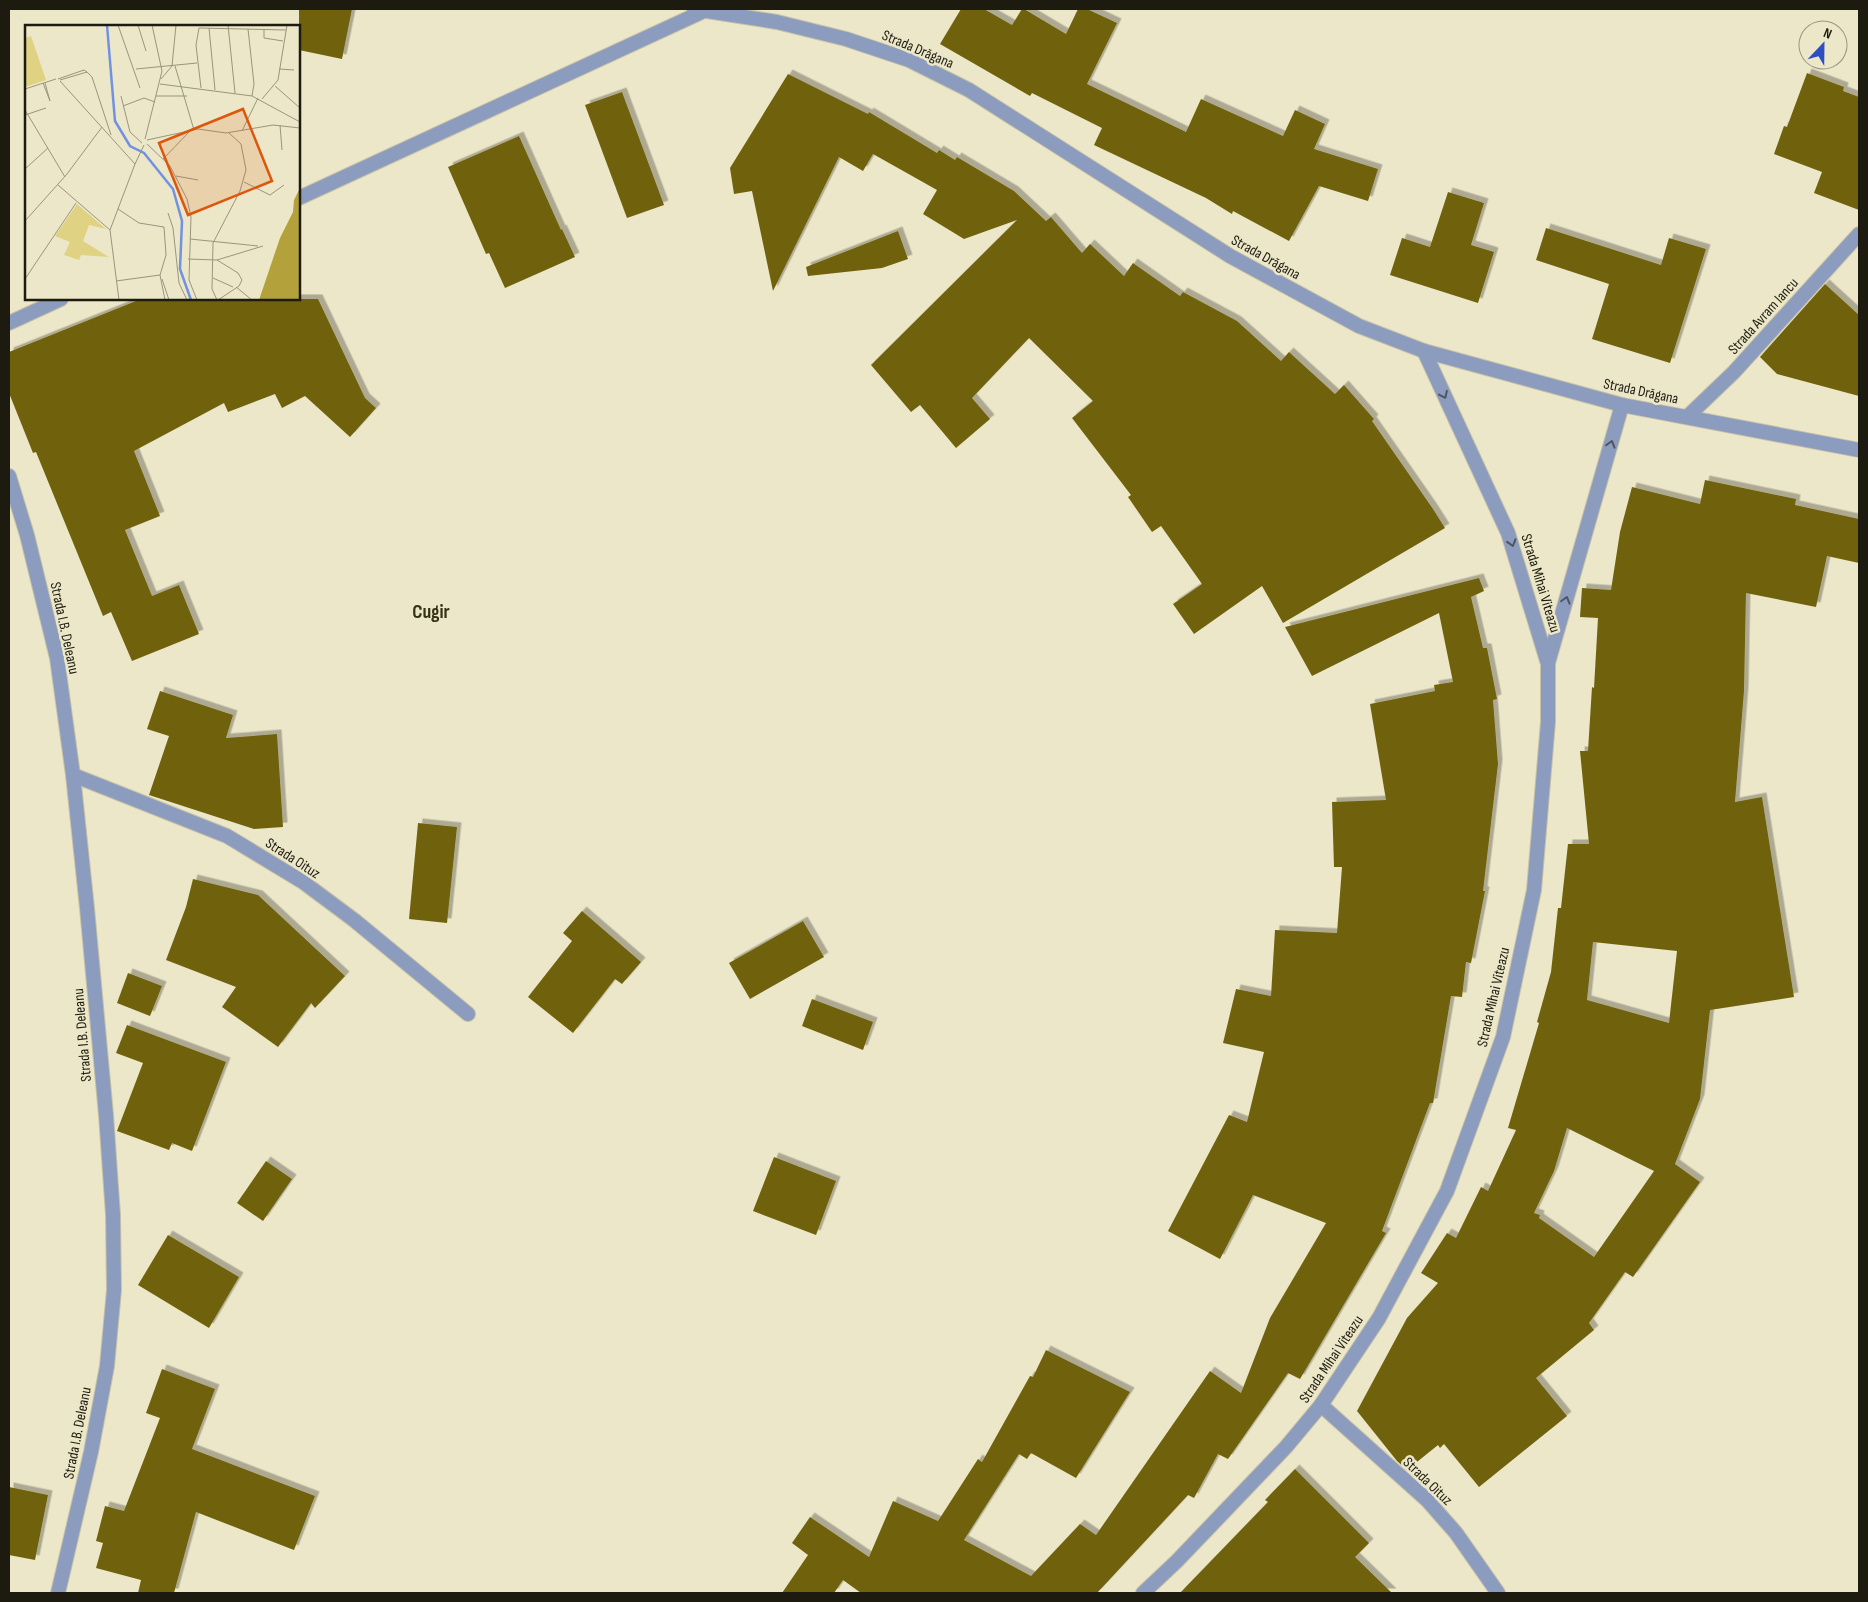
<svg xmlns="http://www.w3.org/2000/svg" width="1868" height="1602" viewBox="0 0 1868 1602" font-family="'Sofia Sans Condensed',sans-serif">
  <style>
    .building { fill: #6f620c; fill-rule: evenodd; filter: url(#shadow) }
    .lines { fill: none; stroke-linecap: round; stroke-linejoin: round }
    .minor-casing { stroke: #c7c2a7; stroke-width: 16 }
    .minor { stroke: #8c9cbf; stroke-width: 14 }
    .oneway { stroke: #4f555f }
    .labels { text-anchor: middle; stroke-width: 5; stroke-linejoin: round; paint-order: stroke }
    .street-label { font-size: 15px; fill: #1d1b10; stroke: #ece7c8 }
    .district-label { font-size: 20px; font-weight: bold; fill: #353117; stroke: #ece7c8 }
    .inset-river { fill: none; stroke: #7292e1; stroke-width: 2.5 }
    .inset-road { fill: none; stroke: #99957e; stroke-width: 1 }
    .view { fill: #de560c; fill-opacity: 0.15; stroke: #de560c; stroke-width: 2.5 }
    .inset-edge { fill: none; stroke: #1d1b10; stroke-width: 2.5 }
  </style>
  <defs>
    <filter id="shadow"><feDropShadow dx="4.5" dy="-4.5" stdDeviation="0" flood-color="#0004"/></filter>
  </defs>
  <rect width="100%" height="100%" fill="#ece7c8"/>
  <!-- building -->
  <g class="building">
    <polygon points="299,9 352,9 342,59 299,50"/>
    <polygon points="961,9 984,9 1012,25 1022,9 1024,9 1066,34 1078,9 1087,9 1117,23 1087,84 1186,132 1201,99 1283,136 1295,110 1325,124 1314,149 1378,169 1368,201 1319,186 1289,241 1233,211 1232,214 1206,198 1094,145 1102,128 1032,93 1030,96 940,44"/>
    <polygon points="1807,73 1844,87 1843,91 1859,97 1859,210 1814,193 1822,172 1774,154 1784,126 1787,127"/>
    <polygon points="788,74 868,114 869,112 937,153 939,150 955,160 957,157 1014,191 1046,221 1051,217 1082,253 1090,244 1124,276 1133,263 1180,296 1183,292 1237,321 1281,361 1289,352 1335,394 1344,385 1374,419 1372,421 1433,509 1445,528 1283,623 1262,586 1194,634 1173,604 1202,584 1161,526 1152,532 1128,497 1131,495 1072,418 1093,401 1029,338 972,398 990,419 956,448 920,405 911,412 871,365 1017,220 964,239 923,214 937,190 873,154 863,171 839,157 773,291 752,191 734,194 730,168"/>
    <polygon points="622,92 664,205 627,218 585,105"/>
    <polygon points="519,136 561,230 562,229 575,257 505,288 489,253 486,254 448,167"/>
    <polygon points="1448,192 1484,203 1471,245 1494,252 1478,303 1390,275 1402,238 1430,247"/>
    <polygon points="1546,228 1661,265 1669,238 1706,249 1670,363 1592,339 1609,284 1536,260"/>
    <polygon points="898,231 908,259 882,268 808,276 806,267"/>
    <polygon points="1825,284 1859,315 1859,396 1777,374 1760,357"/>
    <polygon points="141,299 318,299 365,398 376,408 350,437 305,396 282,408 275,394 228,412 224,403 134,451 160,516 125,530 152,596 179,585 199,634 132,661 111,612 103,616 36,452 33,453 9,393 9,352"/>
    <path d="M1705 480 1796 499 1795 505 1859 519V563L1827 556 1816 607 1746 593 1744 691 1735 802 1762 797 1794 997 1710 1010 1700 1099 1675 1164 1700 1182 1633 1277 1625 1272 1589 1323 1594 1330 1536 1378 1567 1416 1479 1487 1444 1444 1440 1448 1438 1445 1407 1470 1397 1461 1357 1411 1407 1318 1438 1283 1421 1273 1447 1233 1456 1238 1481 1187 1488 1191 1516 1130 1508 1128 1539 1023 1537 1022 1551 972 1558 908H1561L1568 844H1589L1580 751H1588L1592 687 1594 688 1598 618 1580 617 1582 588 1611 590 1620 532 1632 487 1700 504ZM1593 942 1677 951 1669 1023 1587 1000ZM1567 1128 1654 1171 1594 1257 1539 1218 1540 1215 1534 1213 1554 1171Z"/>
    <polygon points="1479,578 1484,591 1471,597 1483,648 1487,648 1497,699 1493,700 1498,764 1483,891 1485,891 1471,963 1466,962 1462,997 1451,996 1433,1103 1430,1103 1382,1231 1386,1233 1300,1379 1288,1373 1228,1459 1218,1454 1194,1498 1188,1495 1097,1593 861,1593 843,1580 834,1593 782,1593 808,1555 792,1543 810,1517 869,1557 893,1501 938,1521 978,1459 982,1462 1030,1376 1033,1377 1046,1350 1130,1392 1076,1478 1031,1453 1027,1459 1019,1454 964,1540 1031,1576 1080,1524 1096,1535 1210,1371 1241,1393 1270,1318 1326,1223 1253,1195 1220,1259 1168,1231 1229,1115 1247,1122 1264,1052 1223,1043 1236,989 1271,996 1275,930 1337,933 1342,867 1334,867 1332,802 1386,800 1370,704 1435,691 1434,685 1453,682 1439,613 1312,676 1285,627"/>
    <polygon points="160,691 233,715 226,738 277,734 283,827 254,829 149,795 169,736 147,729"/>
    <polygon points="418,823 457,827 447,923 409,919"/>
    <polygon points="193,879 258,895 345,976 315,1008 311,1003 278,1047 222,1007 236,987 166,960 186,907"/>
    <polygon points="582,911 641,962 622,984 615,979 573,1033 528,997 572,941 563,933"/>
    <polygon points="803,921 824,957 750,999 729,963"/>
    <polygon points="128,973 162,986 150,1016 117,1003"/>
    <polygon points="812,999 873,1022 863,1050 802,1026"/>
    <polygon points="127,1025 226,1062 192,1151 172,1143 169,1150 117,1131 143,1063 116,1053"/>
    <polygon points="774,1157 836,1181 816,1235 753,1211"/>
    <polygon points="266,1161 292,1179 263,1221 237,1203"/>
    <polygon points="168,1235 239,1277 209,1328 138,1285"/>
    <polygon points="162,1369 215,1389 192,1449 315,1496 294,1550 196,1512 174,1593 138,1593 141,1580 96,1568 103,1543 96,1541 105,1506 124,1511 160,1418 146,1413"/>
    <polygon points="1295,1469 1369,1543 1355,1557 1392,1593 1180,1593 1268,1502 1265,1500"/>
    <polygon points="9,1487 48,1495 35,1560 9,1555"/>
  </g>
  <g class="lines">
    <!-- minor casing -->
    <g class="minor-casing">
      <g id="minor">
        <polyline points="694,9 777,22 846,39 909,60 969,90 1230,256 1359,326 1424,351 1622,405 1859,450"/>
        <polyline points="299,198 704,11"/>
        <polyline points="9,323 61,299"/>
        <polyline points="1687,417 1734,372 1859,234"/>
        <polyline points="9,476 27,535 57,658 73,775 87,908 106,1115 113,1215 114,1290 107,1366 91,1452 58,1593"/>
        <polyline points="1548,663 1622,405"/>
        <polyline points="73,775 227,836 303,882 354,920 468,1014"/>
        <polyline points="1321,1405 1427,1500 1456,1533 1498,1593"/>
        <polyline points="1143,1593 1177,1561 1286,1447 1321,1405 1379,1318 1447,1191 1503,1037 1534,890 1548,722 1548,664 1508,533 1424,351"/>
      </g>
    </g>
    <!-- minor -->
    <use href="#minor" class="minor"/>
  </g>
  <!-- one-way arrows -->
  <defs><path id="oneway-chevron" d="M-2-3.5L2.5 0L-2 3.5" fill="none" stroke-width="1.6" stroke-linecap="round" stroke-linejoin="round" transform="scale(1.25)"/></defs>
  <g class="oneway">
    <use href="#oneway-chevron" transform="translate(1444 395) rotate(65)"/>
    <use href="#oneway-chevron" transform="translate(1611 444) rotate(-74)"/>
    <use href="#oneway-chevron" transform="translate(1512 543) rotate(73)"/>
    <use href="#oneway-chevron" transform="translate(1566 600) rotate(-74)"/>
  </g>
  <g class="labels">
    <!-- street labels -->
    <g class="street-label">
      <text transform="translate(918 49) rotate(23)" y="5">Strada Drăgana</text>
      <text transform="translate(1266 257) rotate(29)" y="5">Strada Drăgana</text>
      <text transform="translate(1763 316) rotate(-48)" y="5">Strada Avram Iancu</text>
      <text transform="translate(1641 391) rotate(12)" y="5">Strada Drăgana</text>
      <text transform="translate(1541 583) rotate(73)" y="5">Strada Mihai Viteazu</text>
      <text transform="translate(65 628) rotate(78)" y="5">Strada I.B. Deleanu</text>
      <text transform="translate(293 858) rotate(33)" y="5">Strada Oituz</text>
      <text transform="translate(1493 997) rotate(-77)" y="5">Strada Mihai Viteazu</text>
      <text transform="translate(82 1035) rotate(-95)" y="5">Strada I.B. Deleanu</text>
      <text transform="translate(1331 1359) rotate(-56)" y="5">Strada Mihai Viteazu</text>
      <text transform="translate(77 1433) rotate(-79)" y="5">Strada I.B. Deleanu</text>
      <text transform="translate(1428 1481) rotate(44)" y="5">Strada Oituz</text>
    </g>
    <!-- district labels -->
    <g class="district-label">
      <text x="431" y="618">Cugir</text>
    </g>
  </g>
  <!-- overview -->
  <g transform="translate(25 25)">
    <rect width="275" height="275" fill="#ece7c8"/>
    <path d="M275 163V275H234L255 213 268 187 269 175Z" fill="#b3a23c"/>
    <path d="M52 179 81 204 64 200 58 216 84 232 56 230 54 235 39 230 45 217 30 211Z" fill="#dfd283"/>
    <path d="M6 11 21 55 0 62V13Z" fill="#dfd283"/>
    <path class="inset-river" d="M82 0 90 96 105 121 119 128 148 164 157 196 155 244 166 275"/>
    <path class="inset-road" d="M93 0 115 63M113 0 121 26M203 0 210 68M184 3 190 65M223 4 229 59 227 71M239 4V13L258 16M150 41 169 105M111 44 172 38M254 44 269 45M62 47 67 52 86 110M33 54 59 45 62 47M136 54 147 41 151 0M35 55 62 47M35 56 110 139 85 205 94 275M18 58 25 76 20 58M135 59 227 71 275 97M250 61 275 83M176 63 171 20 174 3 261 5M0 64 31 54M96 71 105 107 117 118M131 71H162M237 74 253 55 262 0M98 81 119 73 130 77M0 85 40 152M0 90 21 83M255 100 257 125M217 106 233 73M120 114 137 46 127 0M122 115 173 104 201 108 248 100 275 103M122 119 145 141 162 174 166 192 164 255 172 275M138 134 166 105M110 139 119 120M0 144 23 123M151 151 173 155M219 157 245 170 259 160M33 160 85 205M93 184 114 198 139 202 141 230 135 250 140 275M143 188 148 203 154 258 162 275M0 196 42 149 77 102M165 214 233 221M163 234 192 235 238 221M192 235 213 248 217 255 214 261 193 275M188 253 208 262M0 254 51 178M137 254 144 275M91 256 135 250M211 262 227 275M192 275 187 264 188 218 215 166 221 145 216 119 204 108"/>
    <path class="view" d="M218 84 247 156 163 190 134 118Z"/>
    <rect width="275" height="275" class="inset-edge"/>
  </g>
  <!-- border -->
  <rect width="1868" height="1602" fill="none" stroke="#1d1b10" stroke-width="20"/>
  <!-- north arrow -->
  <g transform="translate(1823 45) rotate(22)"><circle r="24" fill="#ece7c8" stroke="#99957e"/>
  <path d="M0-4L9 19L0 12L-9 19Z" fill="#2d4fbf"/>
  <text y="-8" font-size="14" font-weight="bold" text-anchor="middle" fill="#1d1b10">N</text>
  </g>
</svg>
